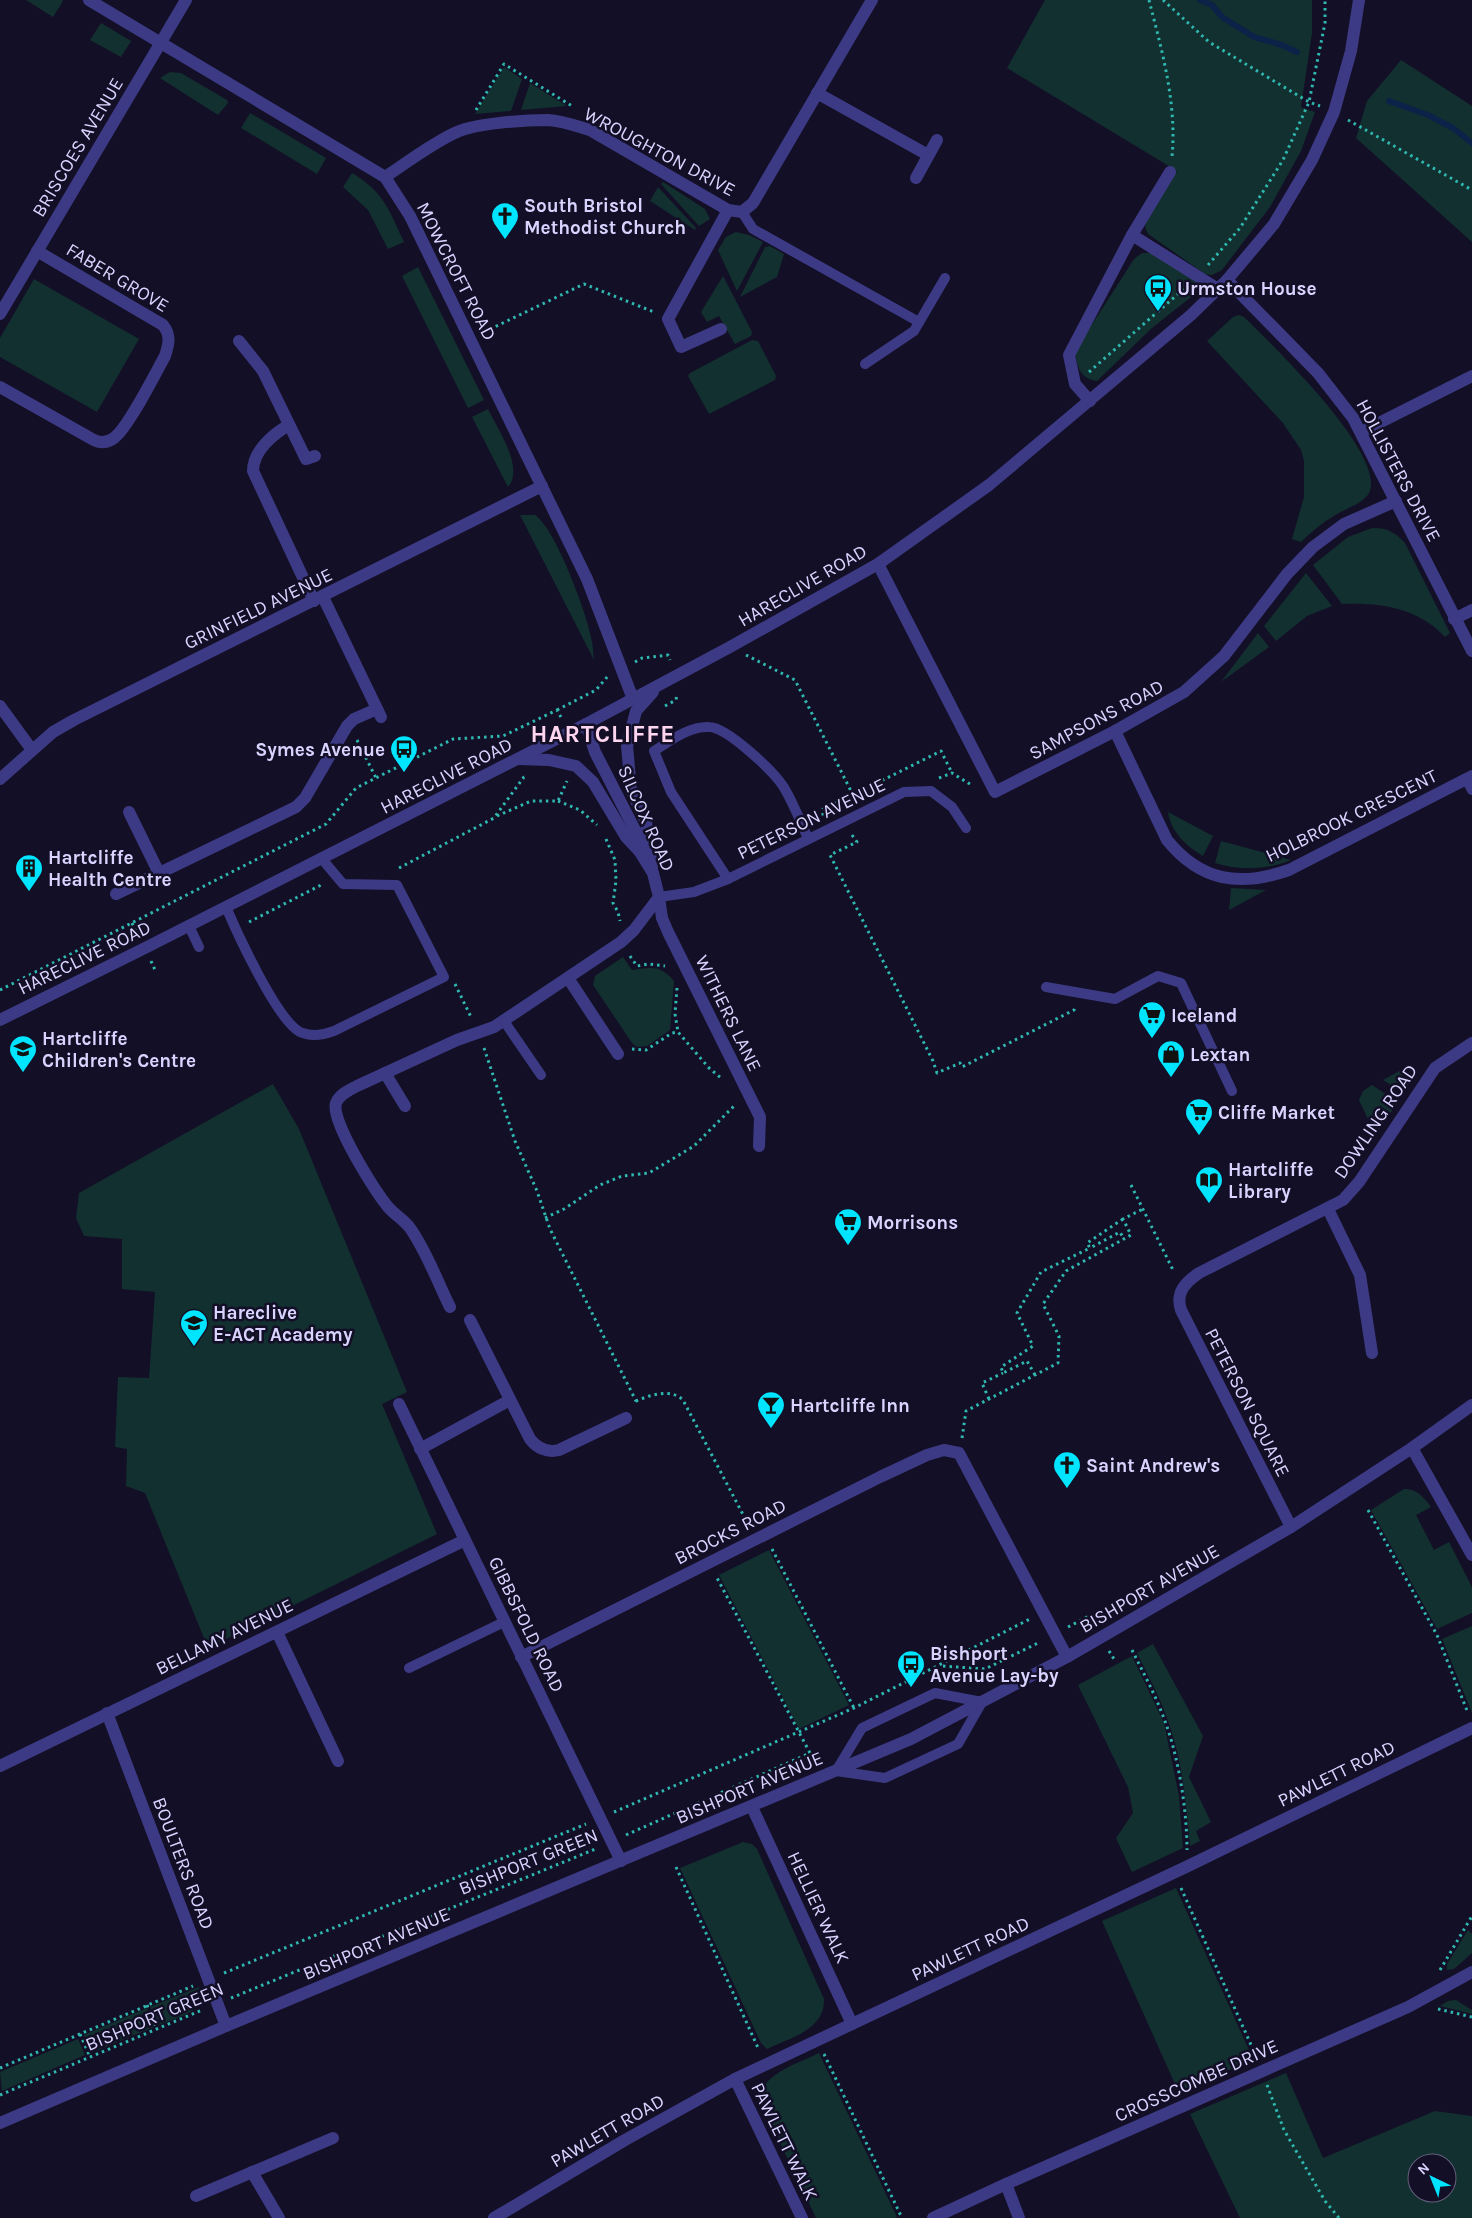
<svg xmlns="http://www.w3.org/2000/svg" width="1472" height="2218" viewBox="0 0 1472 2218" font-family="Karla,sans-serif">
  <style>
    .green { fill: #12302f; fill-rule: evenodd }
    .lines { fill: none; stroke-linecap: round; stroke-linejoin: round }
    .stream { stroke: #0c2248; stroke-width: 6 }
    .path { stroke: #2fb8b0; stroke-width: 3; stroke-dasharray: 2.5 4; stroke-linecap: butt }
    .service { stroke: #3d3a85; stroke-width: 10 }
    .minor { stroke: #3d3a85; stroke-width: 12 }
    .labels { text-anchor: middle; stroke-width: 5; stroke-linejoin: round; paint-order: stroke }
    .street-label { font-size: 19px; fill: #d9d4ff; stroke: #130f26 }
    .poi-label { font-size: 19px; font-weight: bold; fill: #d9d4ff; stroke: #130f26; text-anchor: start }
    .district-label { font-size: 24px; font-weight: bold; letter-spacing: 1px; fill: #ffd6f0; stroke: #130f26 }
  </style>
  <rect width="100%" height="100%" fill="#130f26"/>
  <!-- green -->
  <g class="green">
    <polygon points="26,0 62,0 63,1 53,17"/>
    <polygon points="1045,0 1312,0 1312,33 1301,107 1315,112 1301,151 1270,207 1222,270 1212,275 1205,274 1148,234 1145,227 1146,221 1177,171 1007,68"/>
    <polygon points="101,23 131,41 121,57 90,40"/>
    <polygon points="1401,60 1472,106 1472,242 1356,138 1367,101"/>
    <polygon points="504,67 522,79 511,111 475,114"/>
    <polygon points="170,72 181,73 227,100 228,103 218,115 160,78"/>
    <polygon points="530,83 567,106 521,110"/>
    <polygon points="250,113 326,158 317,174 241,128"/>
    <path d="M352 173C384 192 389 210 404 242L388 249 368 210 343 187Z"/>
    <polygon points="663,182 705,209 710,219 699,226 661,184"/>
    <polygon points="658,187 696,228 695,230 650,201"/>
    <polygon points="736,232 749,235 763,242 737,291 718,250 726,237"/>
    <polygon points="770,246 784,254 777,277 740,297 765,247"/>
    <path d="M1142 253H1151L1196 282V293L1152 328 1097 381C1079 378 1077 366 1075 351L1134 259Z"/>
    <polygon points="418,267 484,400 468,408 402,276"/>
    <polygon points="723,276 752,332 751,336 735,344 719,316 707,322 701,312"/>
    <polygon points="34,279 139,339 97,412 0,357 0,338"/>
    <path d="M1239 315 1244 317C1270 343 1388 455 1369 493 1363 504 1344 509 1334 516 1322 523 1311 532 1301 542L1292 539 1304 497V461L1301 450 1283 423 1207 341 1233 317Z"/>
    <polygon points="752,340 758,341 776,376 775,380 709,414 688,376 690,373"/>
    <path d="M488 409C497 428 525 468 508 487L472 417Z"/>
    <path d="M520 515H535C555 528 586 611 591 637 593 644 593 652 594 660Z"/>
    <path d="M1372 528C1388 528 1395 532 1405 543L1450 633 1445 637C1419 608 1379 602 1342 604L1313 565 1348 537Z"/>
    <polygon points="1306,573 1332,606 1307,616 1276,641 1264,626"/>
    <polygon points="1258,633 1269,647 1221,682"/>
    <path d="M1168 812 1213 836 1203 856C1186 846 1171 832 1168 812Z"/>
    <path d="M1221 841 1291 860C1266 870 1241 871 1215 863Z"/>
    <polygon points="1231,888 1266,890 1229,910"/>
    <path d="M623 957 632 970C651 967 661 965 674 981L670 1030 647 1046 637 1047 632 1043 593 985 595 976Z"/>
    <polygon points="1403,1069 1410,1082 1403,1093 1383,1080"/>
    <polygon points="273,1084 299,1129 407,1392 382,1404 437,1534 208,1648 145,1493 126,1486 127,1449 115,1447 118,1377 149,1378 155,1292 122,1289 122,1239 84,1236 76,1218 79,1193"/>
    <polygon points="1372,1085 1398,1102 1379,1130 1376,1132 1373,1130 1359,1100 1363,1091"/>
    <path d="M1404 1489C1416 1488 1424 1497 1431 1507L1416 1515 1434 1550 1449 1542 1472 1587V1613L1437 1629 1371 1510Z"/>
    <polygon points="769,1550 849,1705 799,1729 719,1575"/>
    <polygon points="1472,1626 1472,1713 1442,1639"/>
    <path d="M1153 1644 1203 1736 1189 1777 1211 1822 1196 1831 1200 1841 1190 1846C1186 1805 1183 1763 1169 1724 1161 1699 1148 1676 1137 1653Z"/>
    <polygon points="1132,1656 1164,1723 1179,1796 1183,1848 1132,1872 1116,1838 1133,1813 1128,1787 1078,1685"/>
    <path d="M743 1842 752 1844 757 1849 824 1999C825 2030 790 2038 767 2049L761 2043 680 1868Z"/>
    <polygon points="1176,1888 1253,2059 1179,2093 1102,1921"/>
    <polygon points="1468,1930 1472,1934 1472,1953 1454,1969 1447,1970 1447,1964"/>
    <path d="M199 1987C200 1991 202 1995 201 1999 201 2012 169 2021 158 2025L150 2007Z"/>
    <polygon points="1456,2000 1472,2010 1472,2014 1440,2006 1448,2001"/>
    <polygon points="147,2008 154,2027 91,2053 84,2035"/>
    <polygon points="78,2039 85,2055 2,2091 0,2072"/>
    <path d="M819 2053 897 2217 895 2218H816L761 2103C755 2076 799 2063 819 2053Z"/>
    <path d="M1286 2073 1323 2158 1435 2111 1472 2116V2218H1240L1190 2114ZM1417 2163H1447V2193H1417Z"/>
  </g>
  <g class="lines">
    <!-- stream -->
    <g class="stream">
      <polyline points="1200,0 1212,5 1222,17 1254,37 1282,45 1297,52"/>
      <polyline points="1389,101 1428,115 1453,128 1472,143"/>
    </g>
    <!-- path -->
    <g class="path">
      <path d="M1149 0C1162 51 1177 103 1172 157"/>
      <polyline points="1163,0 1209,42 1309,102 1320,106"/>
      <polyline points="476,110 504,64 572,106"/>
      <polyline points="1348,120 1472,190"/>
      <polyline points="1208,265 1240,228 1283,160 1309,102 1325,23 1325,0"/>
      <polyline points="484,332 584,284 654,312"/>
      <polyline points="1089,372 1186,287"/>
      <polyline points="746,655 795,680 853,795 823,809 823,816"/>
      <polyline points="635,662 642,658 668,655 670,660"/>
      <polyline points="665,706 676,700 677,694"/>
      <polyline points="557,710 596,690 608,676"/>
      <polyline points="357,740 376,778"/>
      <polyline points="939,778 952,773 973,786"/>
      <polyline points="853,795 941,751 952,773"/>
      <polyline points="558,801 580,810 597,825"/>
      <polyline points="497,816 531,801 558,801 567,781"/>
      <polyline points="852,835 857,842 830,855 933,1061 937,1073 960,1063 962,1067 1074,1010 1076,1006"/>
      <polyline points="606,839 615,860 616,881 613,903 618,912 620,921"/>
      <polyline points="399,868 494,818 524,777 526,776"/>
      <polyline points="249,922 323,884"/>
      <polyline points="132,923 137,933"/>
      <polyline points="630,956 637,966 648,964 665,966"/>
      <polyline points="151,961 155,970"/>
      <polyline points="455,984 471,1017"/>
      <polyline points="677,988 675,1014 678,1032"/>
      <polyline points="0,990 326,824 356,788 453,739 503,736 557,710 562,719"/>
      <polyline points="484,1048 515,1141 537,1191 550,1229 636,1401 634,1404"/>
      <polyline points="632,1049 646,1050 672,1033 678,1032 709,1068 721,1078"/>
      <polyline points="1131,1185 1174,1272"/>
      <polyline points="545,1218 564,1209 600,1185 622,1176 649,1173 694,1146 736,1104"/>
      <polyline points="1123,1219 1087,1243 1090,1248 1120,1232 1124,1239"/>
      <polyline points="1035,1375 1027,1361 1003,1373 1001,1367 1033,1346 1017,1313 1041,1272 1090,1248"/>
      <polyline points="989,1399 982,1383 1003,1373"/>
      <path d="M636 1401C650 1395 671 1388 683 1400L749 1526"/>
      <polyline points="962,1438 966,1411 1058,1363 1059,1336 1043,1304 1066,1271 1131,1235 1123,1219 1143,1209"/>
      <polyline points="1368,1510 1437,1635 1468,1713"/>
      <polyline points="772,1549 854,1708"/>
      <polyline points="1068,1627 1089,1616 1094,1624"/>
      <path d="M1132 1650C1144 1674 1157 1698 1166 1724 1179 1760 1187 1811 1187 1850"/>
      <polyline points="1109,1651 1114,1659"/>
      <polyline points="943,1666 985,1669 1040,1642"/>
      <polyline points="614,1812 854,1708 1030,1619"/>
      <polyline points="626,1835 810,1753 716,1576"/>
      <polyline points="676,1867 759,2050"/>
      <polyline points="1181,1888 1256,2056"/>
      <polyline points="1440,1970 1472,1916"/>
      <polyline points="224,1973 586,1824"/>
      <polyline points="231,1998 598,1848"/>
      <polyline points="147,2005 157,2029"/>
      <polyline points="1438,2009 1472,2017"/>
      <polyline points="80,2034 90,2057"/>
      <polyline points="824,2054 902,2218"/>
      <polyline points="0,2068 193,1986"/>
      <polyline points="1267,2085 1284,2130 1325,2201 1339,2218"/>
      <polyline points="0,2095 202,2010"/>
    </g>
    <!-- service -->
    <g class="service">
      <polyline points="742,212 753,229 919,322"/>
      <polyline points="865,364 914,331 945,278"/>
      <polyline points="1466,779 1472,790"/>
      <path d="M728 879 671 792 654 751C670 741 689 726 709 727 727 727 773 771 783 786 793 802 800 821 808 838"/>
      <polyline points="659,897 694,892 728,879 904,792 931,791 952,807 966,828"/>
      <path d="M226 907C237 933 277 1020 300 1032 311 1037 323 1035 334 1031L444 977 397 885 343 884 322 859"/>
      <polyline points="189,926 199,947"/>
      <polyline points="1046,987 1115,999 1158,976 1181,983 1232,1091"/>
      <polyline points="504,1021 541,1075"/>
      <polyline points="409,1668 504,1622"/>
      <polygon points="935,1693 982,1702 958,1744 885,1778 836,1771 862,1728"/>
    </g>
    <!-- minor -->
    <g class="minor">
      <polyline points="89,0 385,177 410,216 587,579 633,699"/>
      <polyline points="817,93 928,155"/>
      <path d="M385 177C408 162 432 143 457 132 477 123 526 120 548 120 563 121 576 126 590 130L728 210 742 212 753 203 872 0"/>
      <polyline points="916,178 937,140"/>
      <polyline points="1132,235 1218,289"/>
      <polyline points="1227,280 1318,373 1353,418 1472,651"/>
      <polyline points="0,314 186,0"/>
      <polyline points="721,329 681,347 668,319 728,210"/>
      <polyline points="239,341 263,371 306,459 315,456"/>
      <path d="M0 387 92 439C99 443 107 443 114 438 128 428 155 374 165 356 169 344 171 335 163 325L37 251"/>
      <polyline points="1090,401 1075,384 1069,355 1132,235 1170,172"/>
      <path d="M289 425C273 434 253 451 253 471L314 601"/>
      <polyline points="1361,432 1472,376"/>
      <polyline points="878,564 995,792 1115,731 1184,692 1224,656 1287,574 1313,547 1344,524 1396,501"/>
      <polyline points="323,597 381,717"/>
      <polyline points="1454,619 1472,610"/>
      <polyline points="0,706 32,750"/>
      <path d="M1115 731 1167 840C1201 882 1240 887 1289 870L1472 776"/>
      <polyline points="518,759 549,760 576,766 593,782 626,837 640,852"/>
      <polyline points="0,779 53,732 74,720 542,486"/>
      <polyline points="129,812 159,873"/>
      <polyline points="652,868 646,822 631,790 627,746 636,711 653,692"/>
      <polyline points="116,894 296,807 305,798 347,726 354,719 377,709"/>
      <polyline points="659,897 662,918 668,932 760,1117 759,1146"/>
      <polyline points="568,978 618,1054"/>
      <polyline points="0,1020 145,948 586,724 730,647 878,564 989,485 1191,315 1227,280 1274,224 1312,160 1334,112 1351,51 1359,0"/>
      <polyline points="385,1073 405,1106"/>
      <polyline points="1328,1209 1360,1275 1372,1353"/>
      <path d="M450 1307C437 1281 427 1252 410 1228 404 1220 395 1215 388 1207 376 1192 330 1121 336 1103 339 1095 349 1090 357 1086L457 1040 494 1027 621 942 634 930 659 897 653 873 640 852 636 832 595 752 586 724"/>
      <path d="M470 1320 530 1439C537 1448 547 1453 559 1450L626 1418"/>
      <polyline points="399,1404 621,1861"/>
      <polyline points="1412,1448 1472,1555"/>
      <polyline points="420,1449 510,1400"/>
      <path d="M1291 1527 1181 1310C1175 1292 1186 1282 1199 1273L1343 1200 1359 1182 1435 1068 1472 1043"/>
      <polyline points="277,1632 338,1761"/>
      <polyline points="521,1657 880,1477 927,1455 944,1450 959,1453 1067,1657"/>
      <polyline points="107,1713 226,2026"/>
      <polyline points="0,1766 465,1540"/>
      <polyline points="752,1807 852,2024"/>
      <polyline points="735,2079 802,2218"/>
      <polyline points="0,2123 226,2026 911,1739 1067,1657 1291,1527 1412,1448 1472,1405"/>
      <polyline points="252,2172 279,2218"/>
      <polyline points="1006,2184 1019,2218"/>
      <polyline points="196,2196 333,2138"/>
      <polyline points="494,2218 625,2140 735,2079 1186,1867 1472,1728"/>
      <polyline points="933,2218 1006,2184 1408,2007 1472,1972"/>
    </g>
  </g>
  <!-- icons -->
  <defs>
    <g id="church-pin" transform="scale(1.4375)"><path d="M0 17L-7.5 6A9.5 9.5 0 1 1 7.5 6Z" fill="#00e5ff" stroke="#130f26"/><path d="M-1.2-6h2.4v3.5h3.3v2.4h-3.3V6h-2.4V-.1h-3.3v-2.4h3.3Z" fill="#111"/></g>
    <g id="bus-pin" transform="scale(1.4375)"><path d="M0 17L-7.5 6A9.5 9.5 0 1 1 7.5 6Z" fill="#00e5ff" stroke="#130f26"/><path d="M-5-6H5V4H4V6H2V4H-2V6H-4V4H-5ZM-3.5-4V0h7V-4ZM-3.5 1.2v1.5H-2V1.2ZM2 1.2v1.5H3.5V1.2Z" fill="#111"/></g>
    <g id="building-pin" transform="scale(1.4375)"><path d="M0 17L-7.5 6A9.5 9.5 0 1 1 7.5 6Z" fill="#00e5ff" stroke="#130f26"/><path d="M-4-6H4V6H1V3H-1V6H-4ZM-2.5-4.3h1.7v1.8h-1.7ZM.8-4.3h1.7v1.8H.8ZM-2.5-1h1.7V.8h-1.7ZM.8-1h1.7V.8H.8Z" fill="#111"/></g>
    <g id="supermarket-pin" transform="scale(1.4375)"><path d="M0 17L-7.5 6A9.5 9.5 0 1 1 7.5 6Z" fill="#00e5ff" stroke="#130f26"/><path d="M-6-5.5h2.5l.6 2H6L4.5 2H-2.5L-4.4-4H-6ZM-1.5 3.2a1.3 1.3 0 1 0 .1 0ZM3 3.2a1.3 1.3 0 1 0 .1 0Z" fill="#111"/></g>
    <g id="school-pin" transform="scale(1.4375)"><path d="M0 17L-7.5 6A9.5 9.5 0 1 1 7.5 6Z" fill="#00e5ff" stroke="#130f26"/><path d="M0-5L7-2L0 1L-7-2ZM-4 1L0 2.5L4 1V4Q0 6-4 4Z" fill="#111"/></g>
    <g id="shop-pin" transform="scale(1.4375)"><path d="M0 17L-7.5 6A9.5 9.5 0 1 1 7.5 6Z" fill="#00e5ff" stroke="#130f26"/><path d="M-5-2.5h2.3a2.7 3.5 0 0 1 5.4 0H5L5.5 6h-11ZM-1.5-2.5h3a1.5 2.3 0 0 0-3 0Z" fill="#111"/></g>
    <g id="library-pin" transform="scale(1.4375)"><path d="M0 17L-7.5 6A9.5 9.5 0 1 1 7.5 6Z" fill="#00e5ff" stroke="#130f26"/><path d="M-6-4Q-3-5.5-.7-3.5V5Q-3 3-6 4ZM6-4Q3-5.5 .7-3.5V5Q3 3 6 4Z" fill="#111"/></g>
    <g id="bar-pin" transform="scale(1.4375)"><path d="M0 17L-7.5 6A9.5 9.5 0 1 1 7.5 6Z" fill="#00e5ff" stroke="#130f26"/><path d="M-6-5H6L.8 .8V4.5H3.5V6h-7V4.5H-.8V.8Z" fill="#111"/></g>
  </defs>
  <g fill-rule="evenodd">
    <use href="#church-pin" x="505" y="216"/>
    <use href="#bus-pin" x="1158" y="288"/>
    <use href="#bus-pin" x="404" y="749"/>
    <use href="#building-pin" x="29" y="868"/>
    <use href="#supermarket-pin" x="1152" y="1015"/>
    <use href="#school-pin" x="23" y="1049"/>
    <use href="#shop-pin" x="1171" y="1054"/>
    <use href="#supermarket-pin" x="1199" y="1112"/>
    <use href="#library-pin" x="1209" y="1180"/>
    <use href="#supermarket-pin" x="848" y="1222"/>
    <use href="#school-pin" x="194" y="1323"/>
    <use href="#bar-pin" x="771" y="1405"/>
    <use href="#church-pin" x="1067" y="1465"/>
    <use href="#bus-pin" x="911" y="1664"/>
  </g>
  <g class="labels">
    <!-- street labels -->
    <g class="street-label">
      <text transform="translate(77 147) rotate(-59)" y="7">BRISCOES AVENUE</text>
      <text transform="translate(660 151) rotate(28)" y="7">WROUGHTON DRIVE</text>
      <text transform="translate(457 271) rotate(63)" y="7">MOWCROFT ROAD</text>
      <text transform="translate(118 277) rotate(31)" y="7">FABER GROVE</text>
      <text transform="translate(1399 470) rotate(62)" y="7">HOLLISTERS DRIVE</text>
      <text transform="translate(802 585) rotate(-30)" y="7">HARECLIVE ROAD</text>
      <text transform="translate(258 608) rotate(-26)" y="7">GRINFIELD AVENUE</text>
      <text transform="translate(1096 719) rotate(-28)" y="7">SAMPSONS ROAD</text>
      <text transform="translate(446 775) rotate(-27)" y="7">HARECLIVE ROAD</text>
      <text transform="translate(1351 815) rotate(-26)" y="7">HOLBROOK CRESCENT</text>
      <text transform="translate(647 818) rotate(66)" y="7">SILCOX ROAD</text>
      <text transform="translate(811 818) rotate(-26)" y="7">PETERSON AVENUE</text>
      <text transform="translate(84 957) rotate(-26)" y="7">HARECLIVE ROAD</text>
      <text transform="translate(729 1013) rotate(64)" y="7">WITHERS LANE</text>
      <text transform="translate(1375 1121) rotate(-56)" y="7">DOWLING ROAD</text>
      <text transform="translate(1248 1402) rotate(63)" y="7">PETERSON SQUARE</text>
      <text transform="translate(730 1531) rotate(-27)" y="7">BROCKS ROAD</text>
      <text transform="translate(1149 1588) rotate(-30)" y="7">BISHPORT AVENUE</text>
      <text transform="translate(527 1624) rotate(64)" y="7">GIBBSFOLD ROAD</text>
      <text transform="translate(224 1636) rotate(-26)" y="7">BELLAMY AVENUE</text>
      <text transform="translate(1336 1773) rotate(-26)" y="7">PAWLETT ROAD</text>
      <text transform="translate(749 1787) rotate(-23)" y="7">BISHPORT AVENUE</text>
      <text transform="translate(528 1861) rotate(-22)" y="7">BISHPORT GREEN</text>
      <text transform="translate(184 1863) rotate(69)" y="7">BOULTERS ROAD</text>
      <text transform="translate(819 1907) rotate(65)" y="7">HELLIER WALK</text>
      <text transform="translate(376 1943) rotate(-23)" y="7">BISHPORT AVENUE</text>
      <text transform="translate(970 1948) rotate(-25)" y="7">PAWLETT ROAD</text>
      <text transform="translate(154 2016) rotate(-23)" y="7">BISHPORT GREEN</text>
      <text transform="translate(1196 2080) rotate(-24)" y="7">CROSSCOMBE DRIVE</text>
      <text transform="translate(607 2130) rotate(-30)" y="7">PAWLETT ROAD</text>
      <text transform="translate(785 2141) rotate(64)" y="7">PAWLETT WALK</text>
    </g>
    <!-- poi labels -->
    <g class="poi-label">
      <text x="524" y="212">South Bristol<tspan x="524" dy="22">Methodist Church</tspan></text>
      <text x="1177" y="295">Urmston House</text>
      <text x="385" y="756" text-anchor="end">Symes Avenue</text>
      <text x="48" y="864">Hartcliffe<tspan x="48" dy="22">Health Centre</tspan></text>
      <text x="1171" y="1022">Iceland</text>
      <text x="42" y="1045">Hartcliffe<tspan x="42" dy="22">Children's Centre</tspan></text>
      <text x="1190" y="1061">Lextan</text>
      <text x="1218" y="1119">Cliffe Market</text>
      <text x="1228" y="1176">Hartcliffe<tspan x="1228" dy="22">Library</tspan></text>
      <text x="867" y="1229">Morrisons</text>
      <text x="213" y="1319">Hareclive<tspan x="213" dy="22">E-ACT Academy</tspan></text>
      <text x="790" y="1412">Hartcliffe Inn</text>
      <text x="1086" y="1472">Saint Andrew's</text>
      <text x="930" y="1660">Bishport<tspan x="930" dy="22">Avenue Lay-by</tspan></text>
    </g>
    <!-- district labels -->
    <g class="district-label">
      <text x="603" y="742">HARTCLIFFE</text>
    </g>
  </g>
  <!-- north arrow -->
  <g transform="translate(1432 2178) rotate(317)"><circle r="24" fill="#130f26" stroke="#625e7d"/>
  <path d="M0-4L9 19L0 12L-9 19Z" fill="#00e5ff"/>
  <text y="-8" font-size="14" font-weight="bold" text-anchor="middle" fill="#d9d4ff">N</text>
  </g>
</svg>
